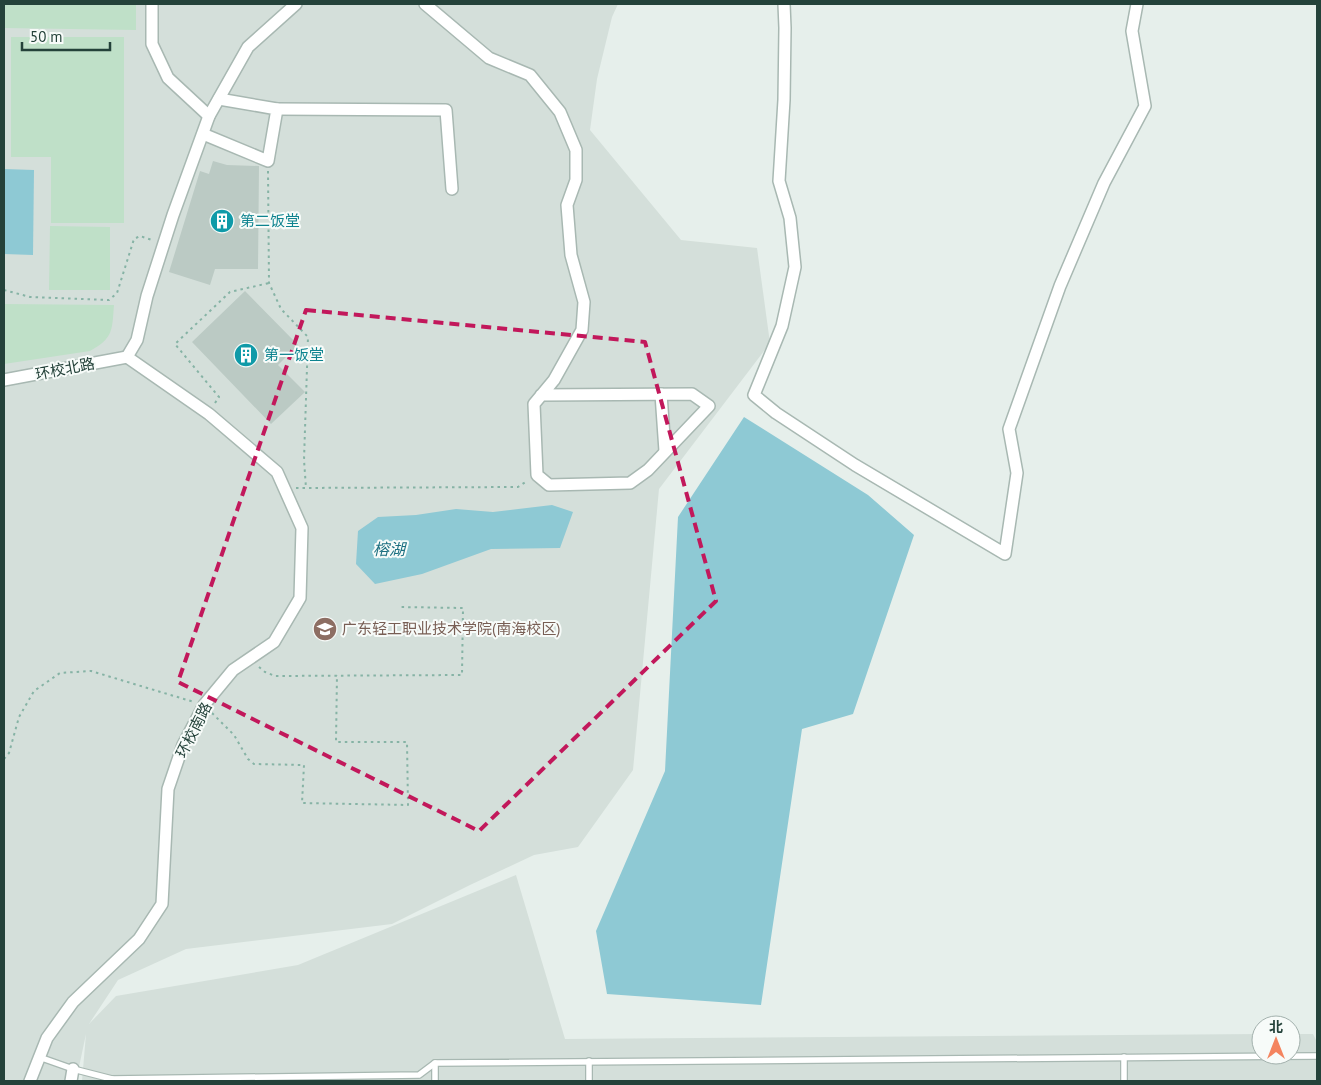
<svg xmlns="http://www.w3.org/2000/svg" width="1321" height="1085" viewBox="0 0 1321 1085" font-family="'PT Sans','Noto Sans SC',sans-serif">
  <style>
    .built { fill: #d4dfda }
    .green { fill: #bfe0c8 }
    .water { fill: #8ec9d4 }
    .building { fill: #bbcac4 }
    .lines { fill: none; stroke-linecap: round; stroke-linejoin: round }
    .service-casing { stroke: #a8b8b2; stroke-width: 8 }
    .minor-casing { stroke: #a8b8b2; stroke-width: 14 }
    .path { stroke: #86b3a5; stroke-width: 2; stroke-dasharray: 2.5 4; stroke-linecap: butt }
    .service { stroke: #fff; stroke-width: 5.5 }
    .minor { stroke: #fff; stroke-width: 11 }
    .marked { fill: none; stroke: #c2185b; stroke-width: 4; stroke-dasharray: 10 6; stroke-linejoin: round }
    .labels { text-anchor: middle; stroke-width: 4; stroke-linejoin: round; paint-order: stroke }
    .culture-label { font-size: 15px; fill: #0d838f; stroke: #f7fbf9; text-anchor: start }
    .street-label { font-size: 15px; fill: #24423a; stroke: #f7fbf9 }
    .education-label { font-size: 15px; fill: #785e54; stroke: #f7fbf9; text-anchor: start }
    .water-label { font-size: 16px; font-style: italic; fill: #1c6f80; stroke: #f7fbf9 }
  </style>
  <rect width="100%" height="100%" fill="#e6efeb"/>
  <!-- built -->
  <polygon class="built" points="4,4 618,4 612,17 597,79 590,130 681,240 757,248 770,343 659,489 633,770 578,847 534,855 470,885 392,924 186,949 118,980 89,1024 116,996 298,965 516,875 565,1039 1261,1034 1261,1055 1291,1055 1291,1034 1313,1034 1317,1042 1317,1081 82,1081 86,1034 76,1081 4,1081"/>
  <!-- green -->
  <g class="green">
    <polygon points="4,4 136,4 136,30 4,28"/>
    <polygon points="11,37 124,37 124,223 51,223 51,157 11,157"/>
    <polygon points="50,226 110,227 110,290 49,290"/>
    <path d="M4 304 114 305C112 329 114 338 90 351L4 364Z"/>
  </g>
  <!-- water -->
  <g class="water">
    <polygon points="4,169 34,170 33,255 4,254"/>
    <polygon points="744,417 868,495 914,535 853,714 802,729 761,1005 607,994 596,931 665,771 678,517"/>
    <polygon points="552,505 573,512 560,548 491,549 422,574 375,584 356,564 358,531 378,517 416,515 456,509 493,512"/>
  </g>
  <!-- building -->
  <g class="building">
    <polygon points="213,161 227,165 259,166 258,269 215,269 210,285 169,272 200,171 209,174"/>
    <polygon points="245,291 298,345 278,365 305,392 271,424 192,342"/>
  </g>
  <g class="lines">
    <!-- service casing -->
    <g class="service-casing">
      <g id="service">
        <polyline points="39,1057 73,1069 112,1079"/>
        <polyline points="1124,1057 1124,1081"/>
        <polyline points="112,1081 112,1079 419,1075 435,1063 1317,1056"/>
        <polyline points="435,1081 435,1063"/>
        <polyline points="589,1081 589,1061"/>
      </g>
    </g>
    <!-- minor casing -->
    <g class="minor-casing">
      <g id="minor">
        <polyline points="152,4 152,44 168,78 209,116"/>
        <polyline points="425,4 489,58 530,75 560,112 576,150 576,180 567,205 571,255 584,302 582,330 554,380 534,404 537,475 549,485 630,483 648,470 709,406 692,394 541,395"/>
        <polyline points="784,4 785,28 784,100 779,181 790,218 795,267 782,326 754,395 776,413 855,465 1005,554 1017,473 1009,429 1060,286 1104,183 1145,106 1132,31 1137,4"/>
        <polyline points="277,109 446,110 452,189"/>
        <polyline points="203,134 268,161 277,109 219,99"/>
        <polyline points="127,357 137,340 147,296 173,215 209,116 248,47 296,4"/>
        <polyline points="4,380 127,357"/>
        <polyline points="661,394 665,451"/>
        <polyline points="30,1081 47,1038 73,1002 139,939 162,904 168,789 183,745 204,705 233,670 274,642 300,598 302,528 277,472 209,414 127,357"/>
        <polyline points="71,1081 73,1069"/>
      </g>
    </g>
    <!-- path -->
    <g class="path">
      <polyline points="268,171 269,283 281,309 308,337 304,460 306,488"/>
      <polyline points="4,290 30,297 109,300 117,293 134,239 140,236 152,240"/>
      <polyline points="215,403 219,397 175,344 230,292 269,283"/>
      <polyline points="296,488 518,487 527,481"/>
      <polyline points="259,667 265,672 275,676 462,675 463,608 400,607"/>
      <polyline points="212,713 234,735 248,759 254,764 304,765 302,803 408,805 407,742 336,742 337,675"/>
      <polyline points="4,759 9,753 19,717 34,691 60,673 91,671 194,702"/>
    </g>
    <!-- service -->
    <use href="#service" class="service"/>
    <!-- minor -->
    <use href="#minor" class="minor"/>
  </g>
  <!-- marked area -->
  <path class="marked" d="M306 310 645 342 716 601 479 831 178 682Z"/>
  <!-- icons -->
  <defs>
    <g id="building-disc" transform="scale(1.25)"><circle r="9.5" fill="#0f9aa8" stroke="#f7fbf9"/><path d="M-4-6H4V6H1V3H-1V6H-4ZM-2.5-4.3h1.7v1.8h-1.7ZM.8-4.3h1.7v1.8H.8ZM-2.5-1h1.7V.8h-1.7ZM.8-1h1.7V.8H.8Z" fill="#fff"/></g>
    <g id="university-disc" transform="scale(1.25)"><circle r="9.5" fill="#8d6e63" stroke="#f7fbf9"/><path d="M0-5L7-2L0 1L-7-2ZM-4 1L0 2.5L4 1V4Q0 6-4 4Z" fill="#fff"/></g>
  </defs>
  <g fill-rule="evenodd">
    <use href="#building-disc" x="222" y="221"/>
    <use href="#building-disc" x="246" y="355"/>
    <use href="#university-disc" x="325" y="629"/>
  </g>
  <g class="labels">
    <!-- culture labels -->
    <g class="culture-label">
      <text x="240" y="226">第二饭堂</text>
      <text x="264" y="360">第一饭堂</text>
    </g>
    <!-- street labels -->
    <g class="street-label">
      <text transform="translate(65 369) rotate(-11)" y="5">环校北路</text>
      <text transform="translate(194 730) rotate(-63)" y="5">环校南路</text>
    </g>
    <!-- education labels -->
    <g class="education-label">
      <text x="342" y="634">广东轻工职业技术学院(南海校区)</text>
    </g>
    <!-- water labels -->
    <g class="water-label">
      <text x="389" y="555">榕湖</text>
    </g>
  </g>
  <!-- border -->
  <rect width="1321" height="1085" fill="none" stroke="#24423a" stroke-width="10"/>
  <!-- north arrow -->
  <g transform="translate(1276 1040)"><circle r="24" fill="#f7fbf9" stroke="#a3b1ad"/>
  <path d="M0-4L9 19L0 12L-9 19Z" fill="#f4845f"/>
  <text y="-8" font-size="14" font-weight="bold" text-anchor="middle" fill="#24423a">北</text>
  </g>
  <!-- scale -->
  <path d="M22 42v8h88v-8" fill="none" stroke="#24423a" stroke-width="2.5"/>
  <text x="30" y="42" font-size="15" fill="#24423a" stroke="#f7fbf9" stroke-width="4" paint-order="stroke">50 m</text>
</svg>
